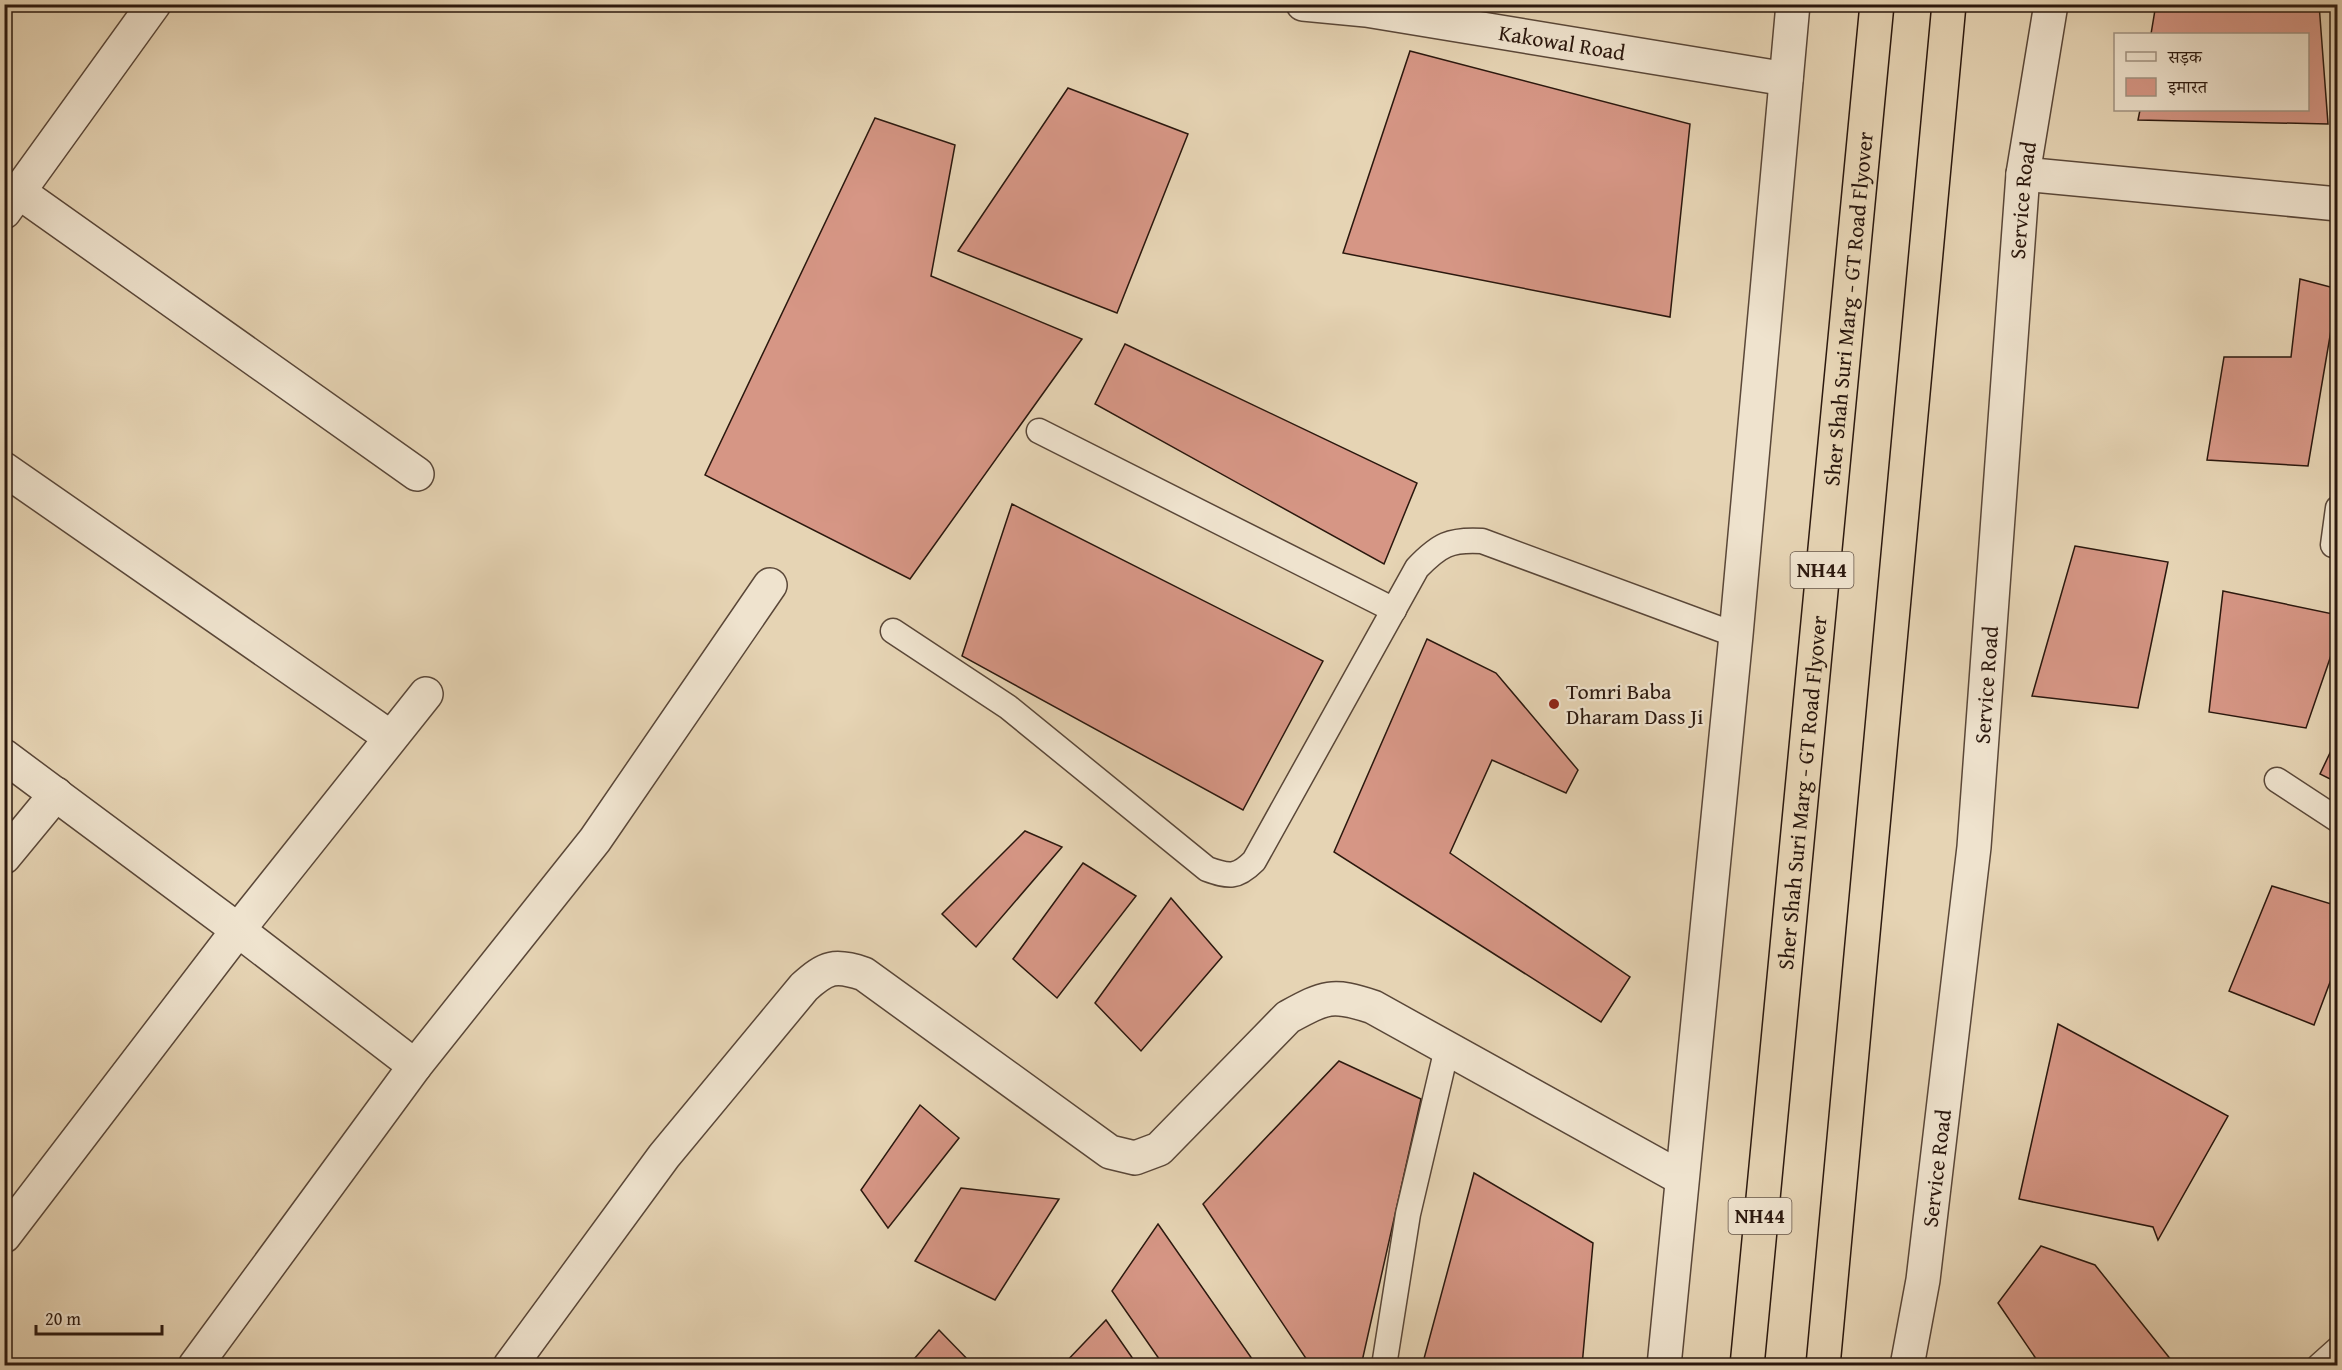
<svg xmlns="http://www.w3.org/2000/svg" width="2342" height="1370" viewBox="0 0 2342 1370" font-family="'Gentium Book Plus','Noto Serif Devanagari',serif">
  <style>
    .building { fill: #d69685; stroke: #2b180e; stroke-width: 1.5 }
    .lines { fill: none; stroke-linecap: round; stroke-linejoin: round }
    .service-casing { stroke: #5a4738; stroke-width: 27 }
    .minor-casing { stroke: #5a4738; stroke-width: 36 }
    .tertiary-casing { stroke: #5a4738; stroke-width: 36 }
    .trunk-casing { stroke: #2b180e; stroke-width: 36 }
    .service { stroke: #efe3ce; stroke-width: 24 }
    .minor { stroke: #efe3ce; stroke-width: 33 }
    .tertiary { stroke: #efe3ce; stroke-width: 33 }
    .trunk { stroke: #e6d4b4; stroke-width: 33 }
    .poi-dot { fill: #8f2418; stroke: #efe3ce; stroke-width: 2 }
    .labels { text-anchor: middle; stroke-width: 4.5; stroke-linejoin: round; paint-order: stroke }
    .shield { fill: #efe3ce; stroke: #665548; stroke-width: 1.5 }
    .shield-label { font-size: 21px; font-weight: bold; fill: #2b180e }
    .street-label { font-size: 22px; fill: #2b180e; stroke: #efe3ce }
    .poi-label { font-size: 22px; fill: #2b180e; stroke: #efe3ce; text-anchor: start }
  </style>
  <rect width="100%" height="100%" fill="#e6d4b4"/>
  <filter id="stains"><feTurbulence type="fractalNoise" baseFrequency=".00333" numOctaves="4"/><feColorMatrix values="0 0 0 0 .2 0 0 0 0 .09 0 0 0 0 .02 0 0 0 .5 -.17"/></filter>
  <radialGradient id="worn" r=".72"><stop offset=".6" stop-color="#630" stop-opacity="0"/><stop offset="1" stop-color="#630" stop-opacity=".3"/></radialGradient>
  <!-- building -->
  <g class="building">
    <polygon points="2156,4 2319,4 2328,124 2138,120 2140,110 2308,110 2308,34 2151,34"/>
    <polygon points="1410,51 1690,124 1670,317 1343,253"/>
    <polygon points="1068,88 1188,134 1117,313 958,251"/>
    <polygon points="875,118 955,145 931,276 1082,339 910,579 705,475"/>
    <polygon points="2300,279 2338,289 2308,466 2207,460 2224,357 2291,357"/>
    <polygon points="1125,344 1417,483 1384,564 1095,404"/>
    <polygon points="1012,504 1323,661 1243,810 962,656"/>
    <polygon points="2075,546 2168,562 2138,708 2032,696"/>
    <polygon points="2223,591 2338,615 2338,635 2306,728 2209,712"/>
    <polygon points="1427,639 1496,673 1578,770 1566,793 1492,760 1450,853 1630,977 1601,1022 1334,852"/>
    <polygon points="2338,736 2338,783 2320,774"/>
    <polygon points="1025,831 1062,847 976,947 942,914"/>
    <polygon points="1083,863 1136,896 1057,998 1013,959"/>
    <polygon points="2272,886 2338,906 2338,961 2314,1025 2229,991"/>
    <polygon points="1171,898 1222,957 1141,1051 1095,1003"/>
    <polygon points="2058,1024 2228,1116 2158,1240 2153,1227 2019,1199"/>
    <polygon points="1339,1061 1421,1099 1361,1366 1311,1366 1203,1204"/>
    <polygon points="920,1105 959,1138 888,1228 861,1190"/>
    <polygon points="1474,1173 1593,1243 1582,1366 1422,1366"/>
    <polygon points="961,1188 1059,1199 995,1300 915,1261"/>
    <polygon points="1158,1224 1257,1366 1164,1366 1112,1291"/>
    <polygon points="2041,1246 2095,1265 2176,1366 2041,1366 1998,1303"/>
    <polygon points="1106,1320 1138,1366 1062,1366"/>
    <polygon points="939,1330 974,1366 908,1366"/>
  </g>
  <g class="lines">
    <!-- service casing -->
    <g class="service-casing">
      <g id="service">
        <polyline points="1039,431 1394,610"/>
        <polyline points="2333,545 2338,508"/>
        <path d="M893 631 1008 707 1207 869C1229 877 1237 878 1254 861L1417 568C1439 545 1450 539 1482 541L1736 635"/>
        <polyline points="2277,780 2338,820"/>
        <polyline points="1384,1366 1408,1214 1447,1048"/>
        <polyline points="2319,1366 2338,1349"/>
      </g>
    </g>
    <!-- minor casing -->
    <g class="minor-casing">
      <g id="minor">
        <path id="s1" d="M1303 4 1366 10 1786 79"/>
        <polyline points="2023,174 2338,204"/>
        <polyline points="19,192 417,474"/>
        <polyline points="4,212 154,4"/>
        <polyline points="4,469 390,737"/>
        <polyline points="4,756 238,930 415,1066"/>
        <polyline points="4,857 56,794"/>
        <polyline points="4,1236 238,930 426,694"/>
        <polyline points="195,1366 415,1066 595,840 770,585"/>
        <path d="M510 1366 664 1156 804 987C826 967 835 964 864 974L1110 1152 1135 1158 1159 1149 1288 1017C1325 997 1332 993 1373 1007L1681 1178"/>
      </g>
    </g>
    <!-- tertiary casing -->
    <g class="tertiary-casing">
      <g id="tertiary">
        <polyline points="1664,1366 1736,635 1793,4"/>
        <path id="s2" d="M1907 1366 1923 1280 1974 847 2023 174 2051 4"/>
      </g>
    </g>
    <!-- trunk casing -->
    <g class="trunk-casing">
      <g id="trunk">
        <path id="s3" d="M1747 1366 1877 4"/>
        <polyline points="1823,1366 1949,4"/>
      </g>
    </g>
    <!-- service -->
    <use href="#service" class="service"/>
    <!-- minor -->
    <use href="#minor" class="minor"/>
    <!-- tertiary -->
    <use href="#tertiary" class="tertiary"/>
    <!-- trunk -->
    <use href="#trunk" class="trunk"/>
  </g>
  <!-- markers -->
  <circle class="poi-dot" cx="1554" cy="704" r="6"/>
  <g class="labels">
    <!-- shield labels -->
    <g class="shield">
      <rect x="1790.5" y="552" width="63" height="36" rx="4.5"/>
      <rect x="1728.5" y="1198" width="63" height="36" rx="4.5"/>
    </g>
    <g class="shield-label">
      <text x="1822" y="577">NH44</text>
      <text x="1760" y="1223">NH44</text>
    </g>
    <!-- street labels -->
    <g class="street-label">
      <text dy="8" stroke="none"><textPath href="#s1" startOffset="262">Kakowal Road</textPath></text>
      <text dy="8" stroke="none"><textPath href="#s2" startOffset="1172">Service Road</textPath></text>
      <text dy="8" stroke="none"><textPath href="#s3" startOffset="1062">Sher Shah Suri Marg - GT Road Flyover</textPath></text>
      <text dy="8" stroke="none"><textPath href="#s2" startOffset="686">Service Road</textPath></text>
      <text dy="8" stroke="none"><textPath href="#s3" startOffset="576">Sher Shah Suri Marg - GT Road Flyover</textPath></text>
      <text dy="8" stroke="none"><textPath href="#s2" startOffset="200">Service Road</textPath></text>
    </g>
    <!-- poi labels -->
    <g class="poi-label">
      <text x="1566" y="699">Tomri Baba<tspan x="1566" dy="25">Dharam Dass Ji</tspan></text>
    </g>
  </g>
  <!-- margin -->
  <rect width="2342" height="1370" fill="none" stroke="#e6d4b4" stroke-width="24"/>
  <rect x="6" y="6" width="2330" height="1358" fill="none" stroke="#2b180e" stroke-width="3"/>
  <rect x="12" y="12" width="2318" height="1346" fill="none" stroke="#2b180e" stroke-width="1.5"/>
  <!-- legend -->
  <rect x="2114" y="33" width="195" height="78" fill="#efe3ce" stroke="#a19281" stroke-width="1.5"/>
  <rect x="2126" y="52" width="30" height="9" fill="#efe3ce" stroke="#a19281" stroke-width="1.5"/>
  <text x="2168" y="63" font-size="18" fill="#2b180e">सड़क</text>
  <rect x="2126" y="78" width="30" height="18" fill="#d69685" stroke="#a19281" stroke-width="1.5"/>
  <text x="2168" y="93" font-size="18" fill="#2b180e">इमारत</text>
  <!-- scale -->
  <path d="M36 1325v9h126v-9" fill="none" stroke="#2b180e" stroke-width="3"/>
  <text x="45" y="1325" font-size="18" fill="#2b180e" stroke="#efe3ce" stroke-width="4.5" paint-order="stroke">20 m</text>
  <rect width="100%" height="100%" filter="url(#stains)"/>
  <rect width="100%" height="100%" fill="url(#worn)"/>
</svg>
